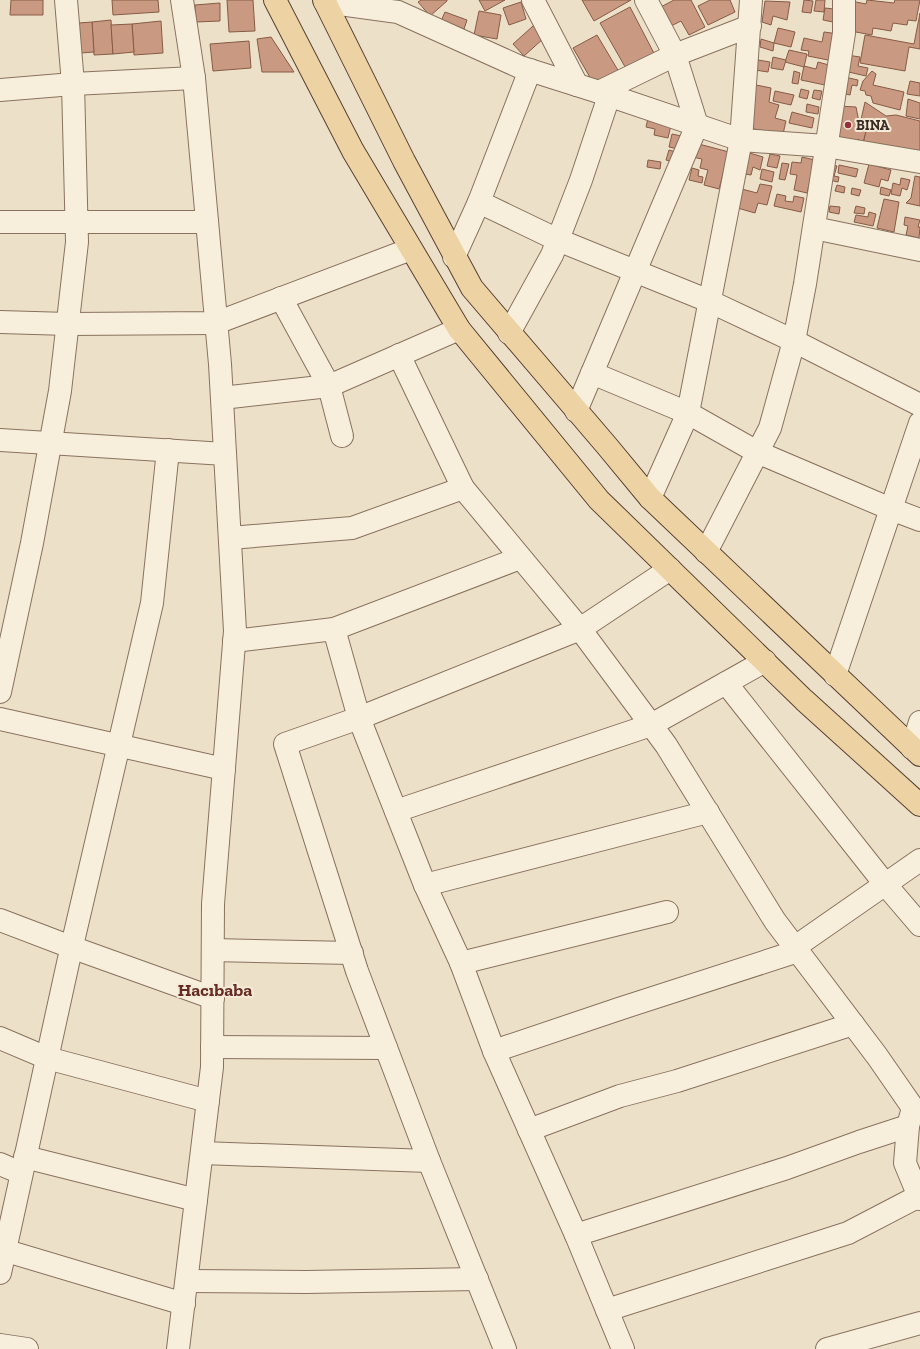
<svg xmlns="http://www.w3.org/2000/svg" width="920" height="1349" viewBox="0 0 920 1349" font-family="'Zilla Slab',serif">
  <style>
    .building { fill: #c99a81; stroke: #865b45 }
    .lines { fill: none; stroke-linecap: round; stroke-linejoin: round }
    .minor-casing { stroke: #88725e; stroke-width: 24 }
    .major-casing { stroke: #564132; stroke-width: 24 }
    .minor { stroke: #f7eedc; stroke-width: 22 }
    .major { stroke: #edd2a3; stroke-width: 22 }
    .poi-dot { fill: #943138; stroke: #f4ead8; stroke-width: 1.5 }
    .labels { text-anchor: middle; stroke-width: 4; stroke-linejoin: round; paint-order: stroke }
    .poi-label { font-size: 14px; font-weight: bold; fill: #392b21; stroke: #f4ead8; text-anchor: start }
    .district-label { font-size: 18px; font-weight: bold; fill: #642c23; stroke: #f4ead8 }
  </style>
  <rect width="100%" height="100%" fill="#ede0c9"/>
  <!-- building -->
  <g class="building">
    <polygon points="11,0 43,0 43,15 10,15"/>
    <polygon points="112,0 158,0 159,12 113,15"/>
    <polygon points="227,0 253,0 255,31 229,32"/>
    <polygon points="421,0 447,0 447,1 430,16 418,2"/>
    <polygon points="479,0 505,0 485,11"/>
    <polygon points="582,0 631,0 594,21"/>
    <polygon points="674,0 691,0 705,27 689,35 681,21 665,29 655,10"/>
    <polygon points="710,0 730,0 735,12 708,25 698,6"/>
    <polygon points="804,0 813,1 811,13 802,12"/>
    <polygon points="816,0 825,0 824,12 814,11"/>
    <polygon points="867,0 894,3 895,0 920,0 916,21 908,20 907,25 893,23 891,31 873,28 872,35 845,30 851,1 866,4"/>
    <polygon points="765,1 790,2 787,20 773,16 771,25 762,22"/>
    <polygon points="521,2 526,19 509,25 503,8"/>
    <polygon points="220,3 220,21 196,22 195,5"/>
    <polygon points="630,7 657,59 628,72 600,23"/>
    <polygon points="825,8 834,9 833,22 823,20"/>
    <polygon points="479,11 501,15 497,39 474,35"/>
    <polygon points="445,12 467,20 464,29 441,21"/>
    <polygon points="920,13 920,49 909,47 905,71 860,63 865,35 914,44"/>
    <polygon points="111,20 113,54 94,55 92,22"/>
    <polygon points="161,21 163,53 134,55 132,24"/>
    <polygon points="92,22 94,52 81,53 79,23"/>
    <polygon points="132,24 134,52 113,54 111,25"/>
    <polygon points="533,26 544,38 524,56 513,44"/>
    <polygon points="778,28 795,32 791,47 774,43"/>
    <polygon points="824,32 839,34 833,61 808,56 809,51 801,50 804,38 822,42"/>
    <polygon points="597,35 619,72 595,86 573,48"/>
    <polygon points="271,37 294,72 262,72 257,39"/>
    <polygon points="761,39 774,43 773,51 760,47"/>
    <polygon points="249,41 251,68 213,71 210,44"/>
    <polygon points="789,50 807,54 804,67 785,62"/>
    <polygon points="847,55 860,57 858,66 868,68 866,76 844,71"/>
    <polygon points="773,57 786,60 783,70 771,68"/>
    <polygon points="758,60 770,62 768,72 755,70"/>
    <polygon points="818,62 829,65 825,85 801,80 804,66 816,69"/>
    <polygon points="794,71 800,73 798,84 792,83"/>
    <polygon points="872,71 876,74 873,85 904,92 900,110 873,103 871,96 866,95 865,91 860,90 863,81"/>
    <polygon points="840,76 858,80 857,86 852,85 850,95 837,92"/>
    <polygon points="910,81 920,83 920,96 907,94"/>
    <polygon points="756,85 771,88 769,102 779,105 775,118 786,121 783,134 748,128"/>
    <polygon points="801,89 809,91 807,99 799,97"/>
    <polygon points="814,90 822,91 820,100 812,98"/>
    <polygon points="775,91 794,95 791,105 773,101"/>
    <polygon points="908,99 920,103 920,119 906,116"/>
    <polygon points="865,102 886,116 896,115 920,121 920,157 863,143 866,131 860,124"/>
    <polygon points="807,104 819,107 818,114 806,112"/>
    <polygon points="838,106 856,107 860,127 866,131 863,143 858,139 856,147 834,135"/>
    <polygon points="792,112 814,118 812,128 789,123"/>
    <polygon points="648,118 671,125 668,138 654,135 655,129 646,127"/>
    <polygon points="672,134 681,136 678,149 669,147"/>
    <polygon points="695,143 729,152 719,189 704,185 708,170 700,168 702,159 692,157"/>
    <polygon points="669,150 676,152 673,162 666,160"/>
    <polygon points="743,151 763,157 760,170 753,167 751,175 739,173"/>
    <polygon points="770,154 780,156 777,168 767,166"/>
    <polygon points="802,157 815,160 807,193 794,190 797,175 790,174 792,162 801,163"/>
    <polygon points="648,160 661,162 660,169 647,167"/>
    <polygon points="782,163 789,164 785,180 779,179"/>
    <polygon points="829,164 837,166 834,176 839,177 838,182 825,179"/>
    <polygon points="869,164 891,170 888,181 881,179 879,187 864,183"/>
    <polygon points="839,165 858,169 856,177 838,173"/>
    <polygon points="692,168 699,170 698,176 703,177 702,183 689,180"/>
    <polygon points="762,169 774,172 772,182 760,179"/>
    <polygon points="915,176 920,177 920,206 906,203 911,198"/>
    <polygon points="901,178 910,180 907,190 902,188 900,196 891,194 893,183 900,185"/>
    <polygon points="760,184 772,186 767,205 758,203 755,213 734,207 738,188 757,193"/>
    <polygon points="837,185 845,187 844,193 835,191"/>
    <polygon points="881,187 891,190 889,196 880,194"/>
    <polygon points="852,188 861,190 859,196 851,194"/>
    <polygon points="777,194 786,196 785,201 793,202 794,196 804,198 801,212 774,206"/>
    <polygon points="884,199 899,202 894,232 877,228"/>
    <polygon points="830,206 840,207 839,214 829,212"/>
    <polygon points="856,206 865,208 864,214 854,213"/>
    <polygon points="869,212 876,214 873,226 854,222 856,215 868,217"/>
    <polygon points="905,217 920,220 918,227 920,227 919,238 906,235 908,226 904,225"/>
  </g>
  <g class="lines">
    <!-- minor casing -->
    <g class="minor-casing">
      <g id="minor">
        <polyline points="533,0 577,85"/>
        <polyline points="325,2 398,12 520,67 599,92 741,140 826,146 920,162"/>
        <polyline points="0,90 73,84 194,78"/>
        <polyline points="599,92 675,55 750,26"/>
        <polyline points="479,202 558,240 709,301 794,341 920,405"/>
        <polyline points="0,222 207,222"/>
        <polyline points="814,228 920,250"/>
        <polyline points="454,257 479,202 530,70"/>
        <polyline points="281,298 329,386 342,436"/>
        <polyline points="0,322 68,324 216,323 411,249"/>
        <polyline points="509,333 552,255 581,180 609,96"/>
        <polyline points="399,355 463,488 580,629 666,745 775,921 877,1056 913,1108 908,1126 859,1142 787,1168 576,1235"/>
        <polyline points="592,373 688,413 757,452 891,509 920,520"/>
        <polyline points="222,398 329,386 459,329"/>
        <polyline points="576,411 697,125 675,55 646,0"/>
        <polyline points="0,440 225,454"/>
        <polyline points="650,498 688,413 741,140 751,0"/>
        <polyline points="230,538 352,528 463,488"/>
        <polyline points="706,552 770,428 794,341 805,284 844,33 844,0"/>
        <polyline points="334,629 520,558"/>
        <polyline points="234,641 334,629 359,718 285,744 357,971 429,1161 505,1349"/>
        <polyline points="835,675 920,423"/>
        <polyline points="726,683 885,884 920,925"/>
        <polyline points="0,692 32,543 60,391 77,242 73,84 66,0"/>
        <polyline points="0,719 224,769"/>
        <polyline points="912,748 920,722"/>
        <polyline points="396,811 651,725 765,661"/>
        <polyline points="425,885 708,812"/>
        <polyline points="0,920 71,947 213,998"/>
        <polyline points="795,947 920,860"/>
        <polyline points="213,950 352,953"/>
        <polyline points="461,963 667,912"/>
        <polyline points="0,1038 47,1058 208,1101"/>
        <polyline points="212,1047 386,1048"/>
        <polyline points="494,1051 619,1009 798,951"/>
        <polyline points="908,1126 905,1163 920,1199"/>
        <polyline points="529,1130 620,1096 677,1081 853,1024"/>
        <polyline points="202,1153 429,1161"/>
        <polyline points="25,1157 196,1200"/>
        <polyline points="0,1164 21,1173"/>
        <polyline points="0,1249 184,1304"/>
        <polyline points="0,1273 68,963 152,603 168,450"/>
        <polyline points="187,1281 306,1282 477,1279"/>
        <polyline points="607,1310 848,1233 919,1196"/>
        <polyline points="0,1345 27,1349"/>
        <polyline points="178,1349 212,1067 213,904 235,631 220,364 194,78 182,0"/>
        <polyline points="623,1349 576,1235 494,1051 461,963 425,885 359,718 580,629 670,569"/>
        <polyline points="827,1349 920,1323"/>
      </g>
    </g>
    <!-- major casing -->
    <g class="major-casing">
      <g id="major">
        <polyline points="275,0 353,151 459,329 599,500 804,700 920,805"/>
        <polyline points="324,0 404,161 472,288 607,446 650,498 920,755"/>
      </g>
    </g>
    <!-- minor -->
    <use href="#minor" class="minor"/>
    <!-- major -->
    <use href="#major" class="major"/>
  </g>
  <!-- markers -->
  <circle class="poi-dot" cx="848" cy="125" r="4"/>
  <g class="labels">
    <!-- poi labels -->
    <g class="poi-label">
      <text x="856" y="130">BINA</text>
    </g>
    <!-- district labels -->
    <g class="district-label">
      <text x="215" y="996">Hacıbaba</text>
    </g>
  </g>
</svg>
